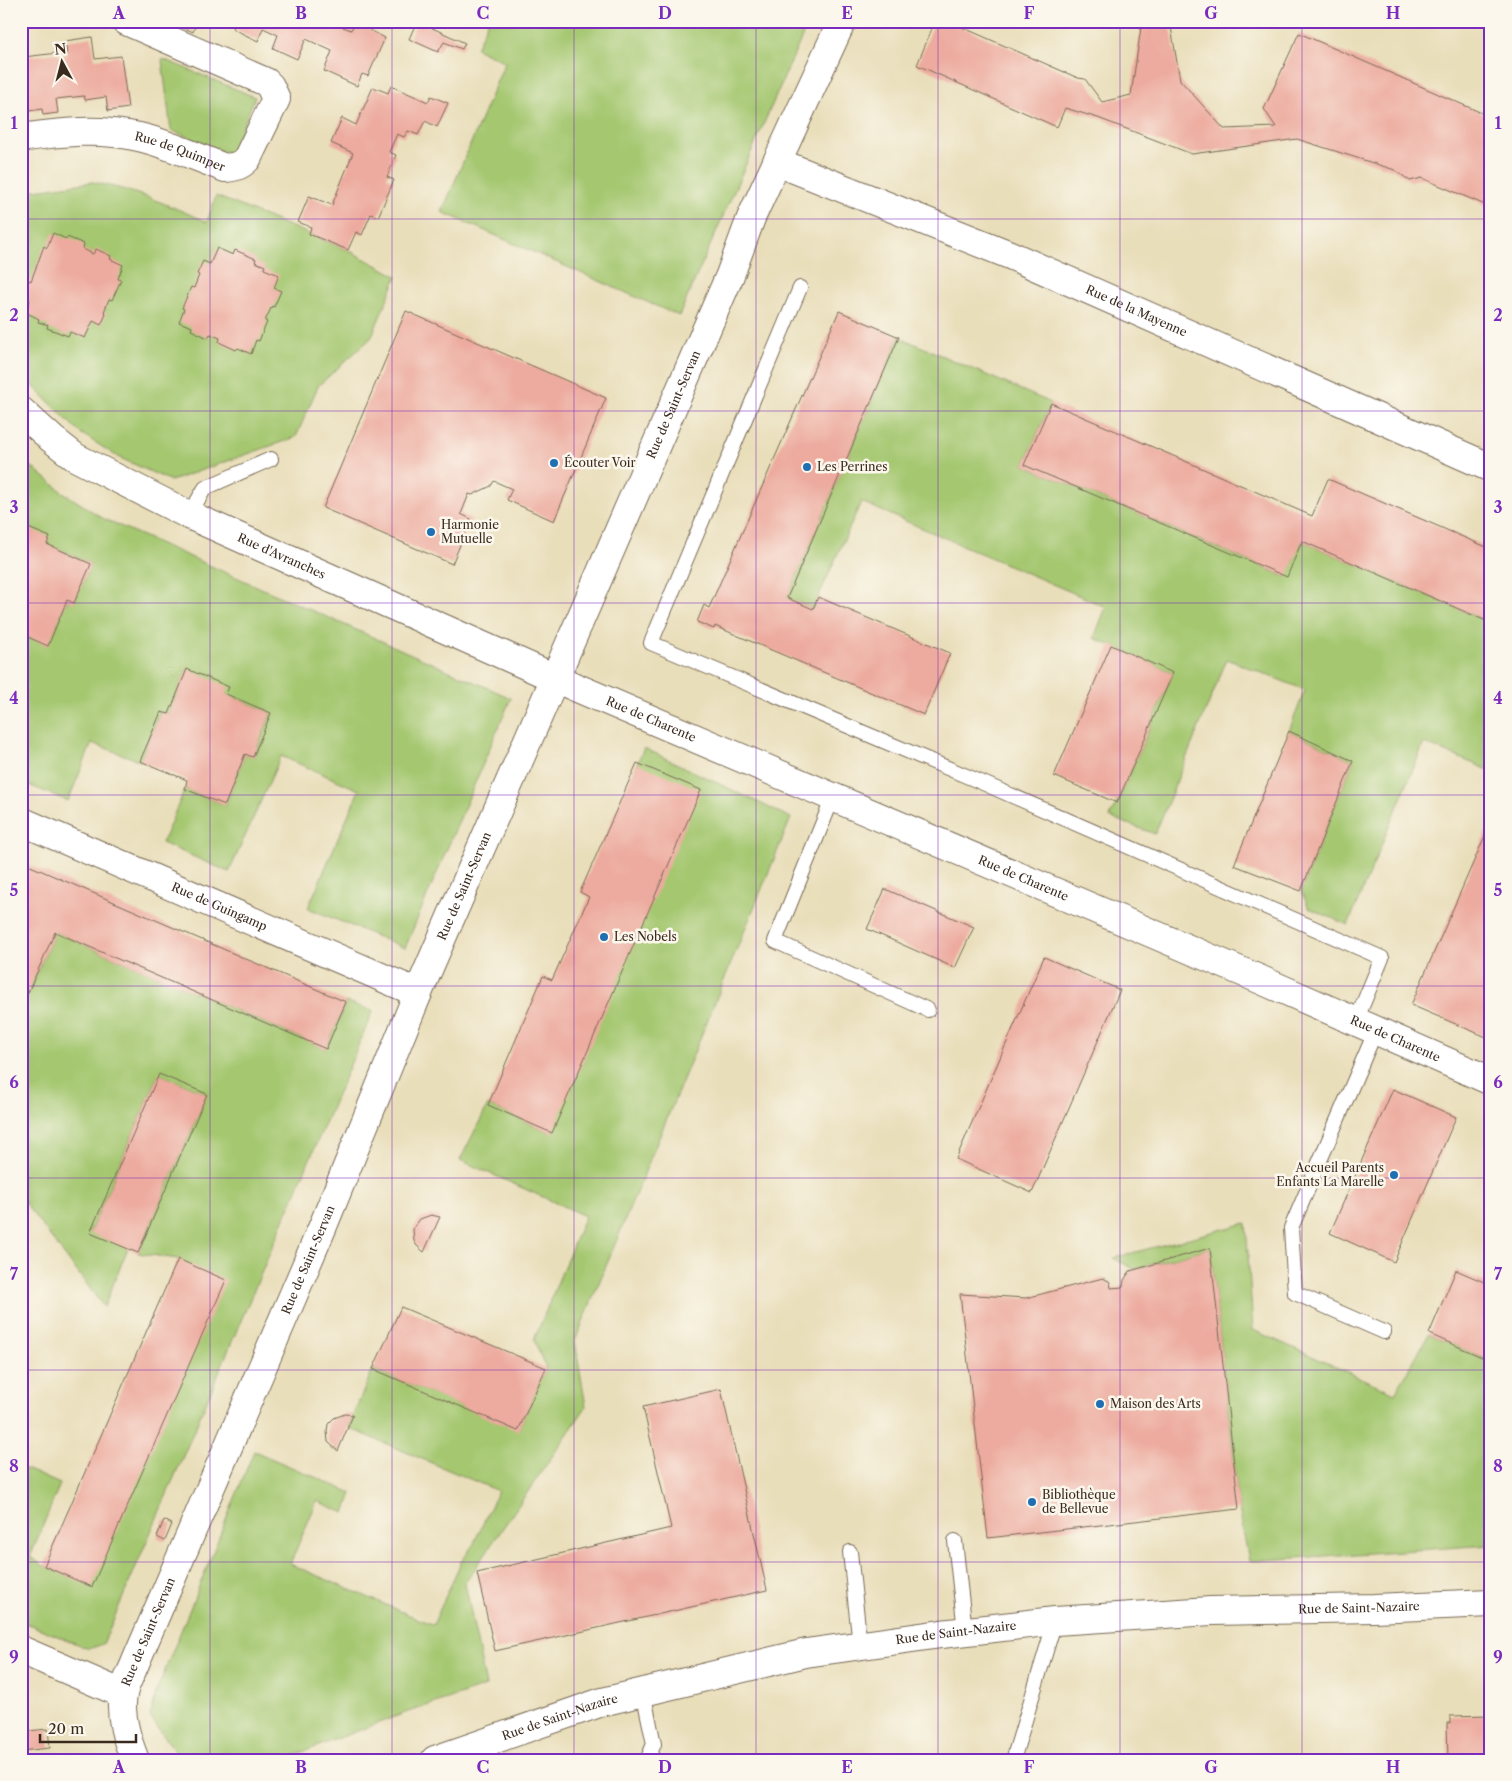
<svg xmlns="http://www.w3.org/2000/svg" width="1512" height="1781" viewBox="0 0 1512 1781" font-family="'Libre Caslon Text',serif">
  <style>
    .green { fill: #a4c770; stroke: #707847 }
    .building { fill: #edab9f }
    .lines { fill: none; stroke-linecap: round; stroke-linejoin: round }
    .lane-casing { stroke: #786955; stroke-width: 16 }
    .street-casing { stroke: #786955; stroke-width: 30 }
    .primary-casing { stroke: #786955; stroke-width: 30 }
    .lane { stroke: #fff; stroke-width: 14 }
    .street { stroke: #fff; stroke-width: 28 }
    .primary { stroke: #fff; stroke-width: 28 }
    .grid { fill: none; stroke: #7b2cbf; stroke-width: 1; stroke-opacity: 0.55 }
    .poi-dot { fill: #1f6fb2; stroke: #fbf7ec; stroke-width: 2 }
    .labels { text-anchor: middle; stroke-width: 5; stroke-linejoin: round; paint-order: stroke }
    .street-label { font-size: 12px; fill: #3b2a1e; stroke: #fbf7ec }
    .poi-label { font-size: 12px; fill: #3b2a1e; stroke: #fbf7ec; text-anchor: start }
    .neatline { fill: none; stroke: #7b2cbf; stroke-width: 2 }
    .grid-label { font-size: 16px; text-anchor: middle; font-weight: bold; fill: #7b2cbf }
  </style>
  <rect width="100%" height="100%" fill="#fbf7ec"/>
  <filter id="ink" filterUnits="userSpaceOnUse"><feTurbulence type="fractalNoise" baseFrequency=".02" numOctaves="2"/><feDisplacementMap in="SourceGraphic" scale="10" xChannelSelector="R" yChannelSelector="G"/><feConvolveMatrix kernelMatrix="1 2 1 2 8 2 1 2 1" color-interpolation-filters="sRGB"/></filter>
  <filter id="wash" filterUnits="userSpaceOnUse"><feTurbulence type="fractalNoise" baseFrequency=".0096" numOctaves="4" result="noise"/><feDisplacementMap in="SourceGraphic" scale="20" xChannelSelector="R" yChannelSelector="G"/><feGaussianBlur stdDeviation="1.12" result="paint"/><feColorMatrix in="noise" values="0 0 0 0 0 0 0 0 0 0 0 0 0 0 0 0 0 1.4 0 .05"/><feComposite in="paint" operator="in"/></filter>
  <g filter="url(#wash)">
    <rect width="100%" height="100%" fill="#e9deba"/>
    <!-- green -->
    <g class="green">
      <polygon points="488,21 809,21 679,316 442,212 505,62 476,48"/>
      <polygon points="163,59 255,97 231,155 171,130 162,60"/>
      <path d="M93 182C136 191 167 204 207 222L216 196 348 250 397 276 371 338 318 386 296 437 171 481 118 457 79 432 21 374V192Z"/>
      <polygon points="899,337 1051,403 1024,465 1286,577 1302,541 1491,623 1491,771 1424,743 1348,925 1309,908 1301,891 1353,761 1289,731 1305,690 1227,659 1155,834 1109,817 1117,803 1173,673 1094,638 1106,607 861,502 813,609 787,598"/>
      <polygon points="21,458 64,493 104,519 511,698 405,948 308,908 359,790 281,756 229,872 162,843 185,789 225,805 245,754 254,757 271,713 226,694 187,669 169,714 160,712 140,761 92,743 68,801 21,782 21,634 48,645 67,600 74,602 91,564 47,544 21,525"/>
      <polygon points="644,748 791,818 575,1341 586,1407 465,1583 486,1686 402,1714 282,1760 186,1760 175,1751 150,1717 157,1690 254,1451 352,1493 345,1513 317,1501 290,1564 433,1625 461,1562 473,1545 498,1491 349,1428 353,1415 373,1369 518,1430 546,1368 534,1340 585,1216 460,1160 488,1105 552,1133 637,763"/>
      <polygon points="55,932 326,1049 346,1002 373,1011 103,1644 89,1649 21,1621 21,1467 60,1484 30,1557 44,1566 92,1586 178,1259 138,1253 207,1094 159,1074 90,1232 128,1248 104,1307 21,1198 21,1008"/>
      <polygon points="1246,1223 1253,1330 1395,1393 1429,1334 1491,1361 1491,1545 1249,1561 1239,1509 1210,1248 1134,1269 1113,1258"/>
    </g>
    <g id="blocks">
      <!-- building -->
      <g class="building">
        <polygon points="169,21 198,21 193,32"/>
        <polygon points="236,21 345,21 343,27 351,30 356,21 365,21 370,23 368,29 385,38 368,76 362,74 357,86 324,71 332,51 306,39 297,59 273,48 278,35 263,28 258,41 233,29"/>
        <polygon points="417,21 465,43 462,49 444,42 438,52 409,39"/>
        <polygon points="935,21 948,21 1078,78 1085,79 1102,102 1131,95 1142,21 1170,21 1180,80 1224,129 1276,127 1264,109 1299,33 1491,117 1491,205 1490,207 1422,178 1410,181 1395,170 1297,139 1192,154 1098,118 1065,108 1057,127 917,65"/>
        <polygon points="92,37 95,59 121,56 128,108 108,111 106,97 85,100 84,96 56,99 58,113 43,115 42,109 23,112 21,69 24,68 23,57 58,53 58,56 67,55 65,41"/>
        <polygon points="391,86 428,102 431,96 448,103 437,127 425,121 418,135 408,131 404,137 397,134 389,152 396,155 387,177 394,180 378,217 371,214 362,235 356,232 348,250 309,234 311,227 298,222 309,196 332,205 353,153 331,143 342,118 356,125 373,87 388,93"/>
        <polygon points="53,233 66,239 67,237 84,244 83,249 93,254 96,249 111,256 110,259 123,265 118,279 121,280 112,300 109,299 104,312 106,314 101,325 93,321 85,338 70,332 68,336 47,328 48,325 38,322 39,319 25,312 30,300 22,295 29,280 31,281 44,246 47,248"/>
        <polygon points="217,248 233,255 235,250 256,259 255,262 265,266 264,269 279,275 274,288 281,291 274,307 272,306 265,321 267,322 259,341 256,340 251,354 238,348 236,350 219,342 220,338 210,334 208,338 191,330 192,327 179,322 184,309 182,308 191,287 194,288 199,275 197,274 203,261 210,264"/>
        <polygon points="406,311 606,398 554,521 507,500 512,489 494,481 491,486 472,495 469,494 461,514 471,519 452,564 323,508"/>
        <polygon points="839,311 899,337 787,598 813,609 818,597 950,653 924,715 715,626 714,629 697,622 704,605 709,608"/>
        <polygon points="1051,403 1312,516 1328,479 1491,549 1491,623 1302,541 1287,577 1024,465"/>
        <polygon points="21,525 50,537 47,544 91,564 74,603 67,600 48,646 21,634"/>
        <polygon points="1111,645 1173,673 1117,803 1054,776"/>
        <polygon points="187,669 229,687 226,694 271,713 253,757 245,754 225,805 185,789 187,780 140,761 161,712 169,714"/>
        <polygon points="1289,731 1353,761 1301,891 1234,865"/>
        <polygon points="637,763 701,790 552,1133 488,1105 543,976 552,980 589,897 580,892"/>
        <polygon points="1491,822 1491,1039 1411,1005"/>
        <polygon points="28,865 346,1002 326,1049 55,932 21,1008 21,880"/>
        <polygon points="885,889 974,927 955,968 867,929"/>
        <polygon points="1044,957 1120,990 1032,1193 956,1159"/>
        <polygon points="159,1074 207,1094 138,1253 90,1233"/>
        <polygon points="1393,1089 1456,1117 1394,1262 1330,1233"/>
        <polygon points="431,1215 440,1217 424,1252 417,1246 414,1241 413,1229 420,1219"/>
        <polygon points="1210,1248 1239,1509 988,1538 960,1294 1026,1298 1103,1278 1110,1282 1111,1288 1123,1287 1124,1280 1130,1271"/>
        <polygon points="178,1259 226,1280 92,1587 44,1566"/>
        <polygon points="1456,1270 1491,1285 1491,1361 1429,1334"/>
        <polygon points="401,1307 546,1368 518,1431 373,1369"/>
        <polygon points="721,1389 767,1590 495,1651 477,1573 671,1528 643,1407"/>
        <polygon points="345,1414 353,1415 338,1451 328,1442 327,1431 328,1424 334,1418"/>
        <polygon points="164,1520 172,1524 165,1541 157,1537"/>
        <polygon points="21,1712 26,1712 27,1731 48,1729 50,1748 21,1751"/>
        <polygon points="1491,1715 1491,1760 1448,1760 1447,1723 1450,1723 1450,1716"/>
      </g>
    </g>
  </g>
  <g filter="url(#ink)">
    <use href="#blocks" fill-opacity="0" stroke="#786955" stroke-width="1"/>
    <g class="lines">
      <!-- lane casing -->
      <g class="lane-casing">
        <g id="lane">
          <polyline points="800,288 651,643 983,783 1382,958 1356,1021"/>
          <polyline points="189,515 205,488 271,459"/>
          <polyline points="833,797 775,941 928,1010"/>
          <polyline points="1376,1030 1291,1228 1295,1293 1384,1332"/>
          <polyline points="955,1541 965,1631"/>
          <polyline points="850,1552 860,1646"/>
          <polyline points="643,1692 654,1744 647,1760"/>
          <polyline points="1013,1760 1055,1621"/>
        </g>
      </g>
      <!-- street casing -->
      <g class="street-casing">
        <g id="street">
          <path id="s1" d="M21 138C61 132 99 128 139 137 166 143 199 158 225 168 235 167 240 166 247 159L276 99 270 86 266 82 126 21"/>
          <path id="s2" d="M777 162 1010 255 1491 468"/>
          <path id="s3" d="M21 411 52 439 75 457 189 515 575 687 1259 979 1491 1081"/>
          <path id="s4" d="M21 821 418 993"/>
          <polyline points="21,1650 123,1694"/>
          <path id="s5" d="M135 1760C127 1740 119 1716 123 1694 125 1683 132 1672 136 1661L323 1226 418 993 730 275 751 218 842 21"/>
        </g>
      </g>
      <!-- primary casing -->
      <g class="primary-casing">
        <g id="primary">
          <path id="s6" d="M435 1760 602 1702 806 1653 941 1634 1055 1621 1211 1611 1374 1608 1491 1603"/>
        </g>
      </g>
      <!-- lane -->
      <use href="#lane" class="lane"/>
      <!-- street -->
      <use href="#street" class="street"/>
      <!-- primary -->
      <use href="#primary" class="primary"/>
    </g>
  </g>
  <!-- grid -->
  <path class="grid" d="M210 21V1760M392 21V1760M574 21V1760M756 21V1760M938 21V1760M1120 21V1760M1302 21V1760M21 219H1491M21 411H1491M21 603H1491M21 795H1491M21 986H1491M21 1178H1491M21 1370H1491M21 1562H1491"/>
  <!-- markers -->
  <g class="poi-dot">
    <circle cx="554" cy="463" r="5"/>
    <circle cx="807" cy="467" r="5"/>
    <circle cx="431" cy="532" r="5"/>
    <circle cx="604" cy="937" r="5"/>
    <circle cx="1394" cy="1175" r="5"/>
    <circle cx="1100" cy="1404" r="5"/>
    <circle cx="1032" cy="1502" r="5"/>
  </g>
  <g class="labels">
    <!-- street labels -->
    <g class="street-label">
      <text dy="4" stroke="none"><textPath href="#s1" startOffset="162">Rue de Quimper</textPath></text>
      <text dy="4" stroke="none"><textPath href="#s2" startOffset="389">Rue de la Mayenne</textPath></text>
      <text dy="4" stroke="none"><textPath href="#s5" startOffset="1470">Rue de Saint-Servan</textPath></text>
      <text dy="4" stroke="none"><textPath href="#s3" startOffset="300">Rue d'Avranches</textPath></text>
      <text dy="4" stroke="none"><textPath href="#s3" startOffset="704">Rue de Charente</textPath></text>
      <text dy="4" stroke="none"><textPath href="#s3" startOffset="1109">Rue de Charente</textPath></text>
      <text dy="4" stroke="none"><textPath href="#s5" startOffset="945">Rue de Saint-Servan</textPath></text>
      <text dy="4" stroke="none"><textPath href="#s4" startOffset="216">Rue de Guingamp</textPath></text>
      <text dy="4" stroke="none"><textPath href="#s3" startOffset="1514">Rue de Charente</textPath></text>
      <text dy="4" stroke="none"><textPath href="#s5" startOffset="540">Rue de Saint-Servan</textPath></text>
      <text dy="4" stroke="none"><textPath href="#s6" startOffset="942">Rue de Saint-Nazaire</textPath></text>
      <text dy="4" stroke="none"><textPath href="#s5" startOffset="135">Rue de Saint-Servan</textPath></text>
      <text dy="4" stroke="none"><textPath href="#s6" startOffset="538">Rue de Saint-Nazaire</textPath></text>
      <text dy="4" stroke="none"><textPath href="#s6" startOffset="132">Rue de Saint-Nazaire</textPath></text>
    </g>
    <!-- poi labels -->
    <g class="poi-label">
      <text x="564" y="467">Écouter Voir</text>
      <text x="817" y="471">Les Perrines</text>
      <text x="441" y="529">Harmonie<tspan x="441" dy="14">Mutuelle</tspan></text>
      <text x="614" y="941">Les Nobels</text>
      <text x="1384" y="1172" text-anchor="end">Accueil Parents<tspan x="1384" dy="14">Enfants La Marelle</tspan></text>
      <text x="1110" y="1408">Maison des Arts</text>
      <text x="1042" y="1499">Bibliothèque<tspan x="1042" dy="14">de Bellevue</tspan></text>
    </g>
  </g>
  <!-- margin -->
  <rect width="1512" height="1781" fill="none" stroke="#fbf7ec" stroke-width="55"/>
  <!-- north arrow -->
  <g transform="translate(62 62) rotate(353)" stroke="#fbf7ec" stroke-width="4" paint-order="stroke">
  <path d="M0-4L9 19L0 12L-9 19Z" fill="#3b2a1e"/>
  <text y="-8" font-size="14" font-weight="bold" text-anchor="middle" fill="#3b2a1e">N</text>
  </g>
  <!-- scale -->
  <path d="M40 1734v8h96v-8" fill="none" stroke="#3b2a1e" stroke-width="2.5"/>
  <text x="48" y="1734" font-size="15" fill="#3b2a1e" stroke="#fbf7ec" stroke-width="4" paint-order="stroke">20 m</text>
  <rect x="28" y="28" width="1456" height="1726" class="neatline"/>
  <g class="grid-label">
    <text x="119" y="19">A</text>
    <text x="301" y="19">B</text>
    <text x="483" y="19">C</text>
    <text x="665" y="19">D</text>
    <text x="847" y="19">E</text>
    <text x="1029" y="19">F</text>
    <text x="1211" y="19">G</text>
    <text x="1393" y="19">H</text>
    <text x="14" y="129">1</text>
    <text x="1498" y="129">1</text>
    <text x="14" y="321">2</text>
    <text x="1498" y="321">2</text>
    <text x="14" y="513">3</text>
    <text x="1498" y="513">3</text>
    <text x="14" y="704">4</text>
    <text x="1498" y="704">4</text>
    <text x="14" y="896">5</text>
    <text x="1498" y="896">5</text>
    <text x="14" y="1088">6</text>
    <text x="1498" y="1088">6</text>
    <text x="14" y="1280">7</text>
    <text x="1498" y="1280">7</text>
    <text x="14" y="1472">8</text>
    <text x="1498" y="1472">8</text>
    <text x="14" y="1663">9</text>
    <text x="1498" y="1663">9</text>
    <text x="119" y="1773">A</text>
    <text x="301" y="1773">B</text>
    <text x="483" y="1773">C</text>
    <text x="665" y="1773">D</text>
    <text x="847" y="1773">E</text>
    <text x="1029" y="1773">F</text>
    <text x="1211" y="1773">G</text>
    <text x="1393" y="1773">H</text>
  </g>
</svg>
